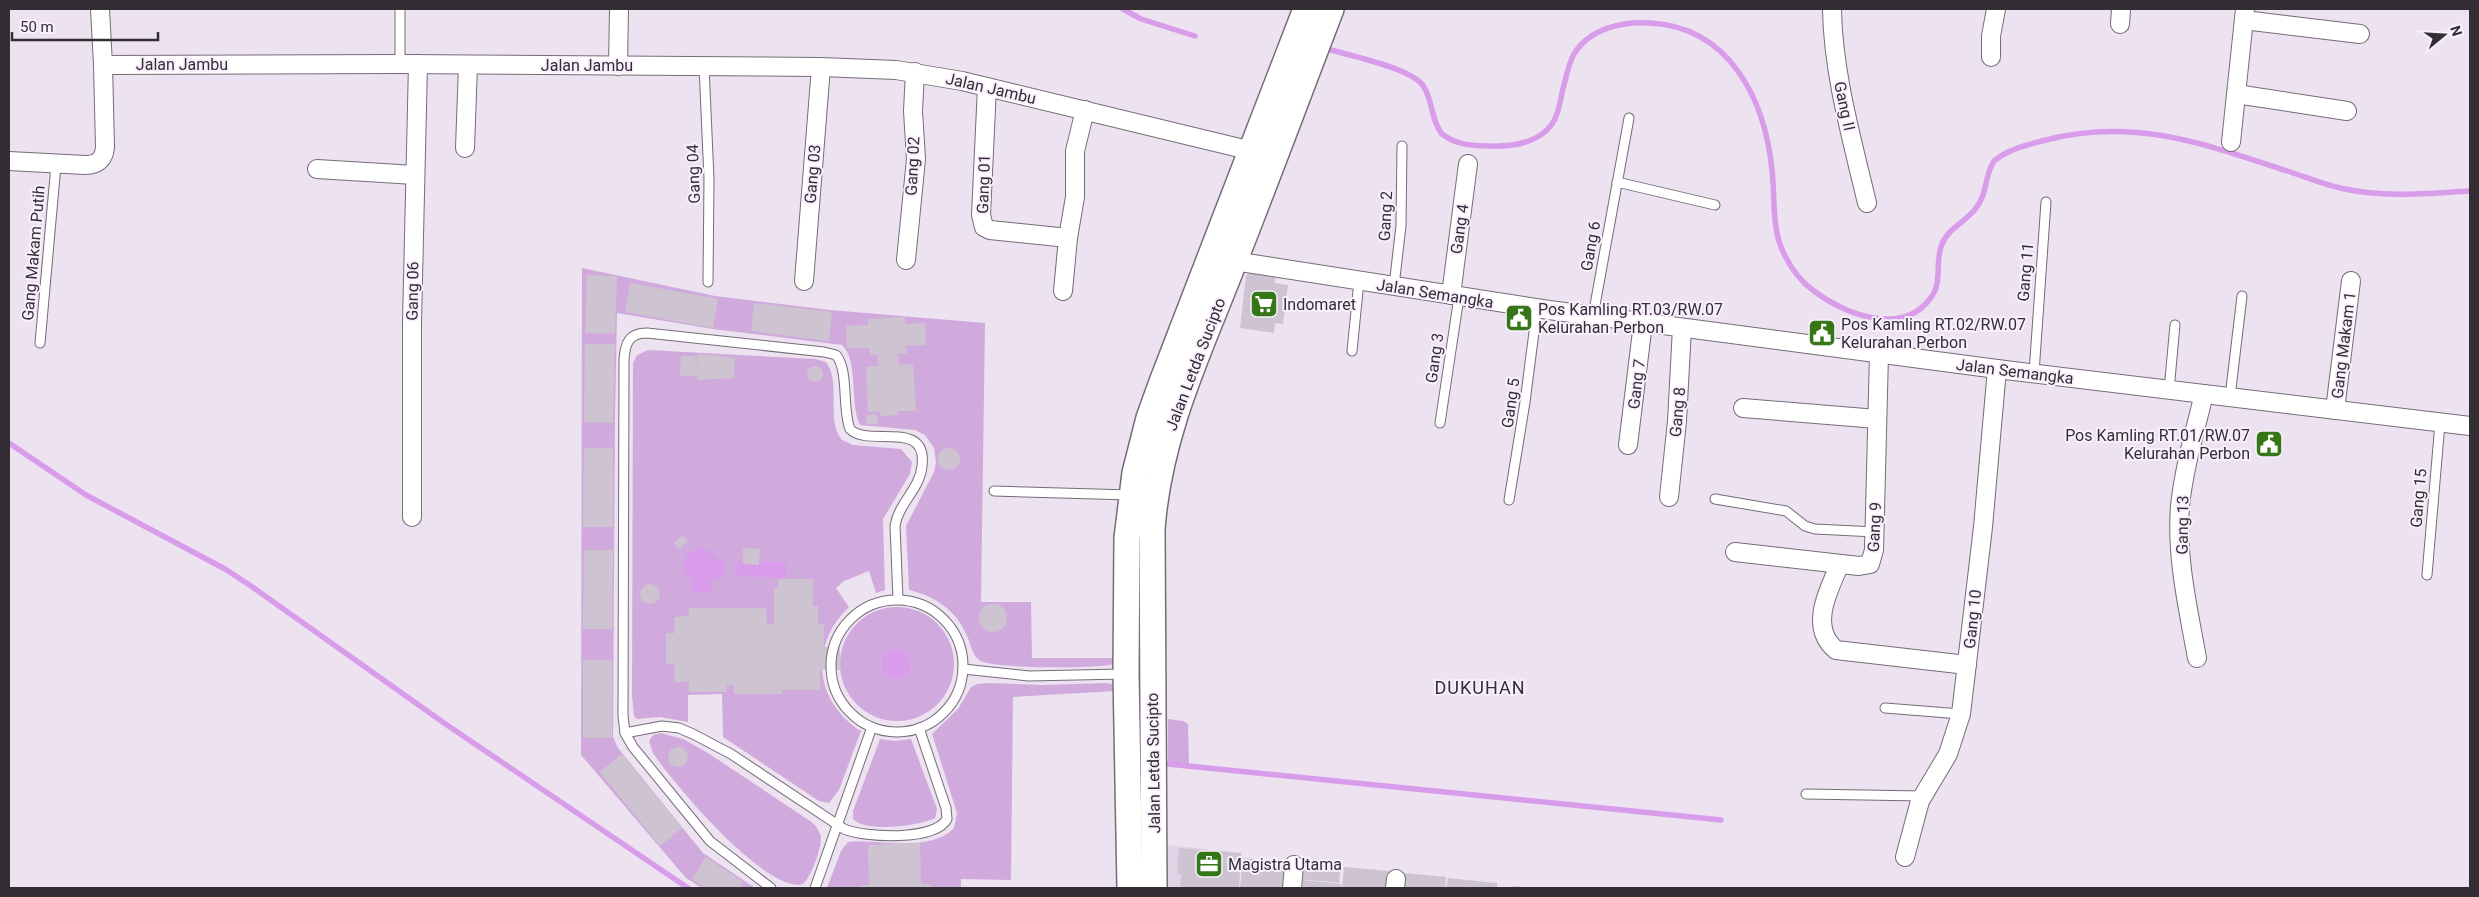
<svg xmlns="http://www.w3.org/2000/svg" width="2479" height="897" viewBox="0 0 2479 897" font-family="Roboto,sans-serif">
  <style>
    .built { fill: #e1d2e6 }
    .green { fill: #d1aadd }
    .water { fill: #d89cea }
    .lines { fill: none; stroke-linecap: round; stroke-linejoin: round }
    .stream { stroke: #d89cea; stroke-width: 5.5 }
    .building { fill: #cec4d1 }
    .lane-casing { stroke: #756c77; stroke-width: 11 }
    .street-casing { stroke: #756c77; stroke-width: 20 }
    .secondary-casing { stroke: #756c77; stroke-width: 28 }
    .lane { stroke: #fff; stroke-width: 9 }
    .street { stroke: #fff; stroke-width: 18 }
    .secondary { stroke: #fff; stroke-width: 25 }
    .labels { text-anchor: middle; stroke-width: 4; stroke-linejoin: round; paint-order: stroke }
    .street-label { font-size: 16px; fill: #322e33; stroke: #faf0fd }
    .poi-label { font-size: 16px; fill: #322e33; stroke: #faf0fd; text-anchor: start }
    .neighbourhood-label { font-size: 18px; letter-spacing: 1px; fill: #322e33; stroke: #faf0fd }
  </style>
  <rect width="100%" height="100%" fill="#ece2f0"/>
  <!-- built -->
  <polygon class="built" points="1168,845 1242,853 1239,888 1168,888"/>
  <!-- green -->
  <g class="green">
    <path d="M582 268 715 296 830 310 985 323 981 602H1031L1032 658H1115L1113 664C1099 669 990 669 979 660 972 655 971 644 967 636 957 611 935 596 909 590L906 526 934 472 936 462 934 448 925 435 915 430 860 425C849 404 859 360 842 345L713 329 617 313 615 416 613 737 618 748 703 853 755 888H702L686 878 581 755Z"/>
    <path d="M648 350 815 359 826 362C842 383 825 420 842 440L853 445 901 449 912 462 910 474 883 519 885 590 876 593 869 571 844 581 836 588 849 607C809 645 814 701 861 731L839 790 829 803 819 801 723 737 722 694 688 695V722L660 717 637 719 634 716 632 696 633 363 637 355Z"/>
    <circle cx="897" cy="664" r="57"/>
    <path d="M988 683 1043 685 1106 683 1112 684 1115 691 1013 697 1011 880 961 879V888H827L841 851 848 842C878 839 930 853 954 828L957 813 932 734 958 709 971 687 977 684Z"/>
    <polygon points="1168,719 1183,721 1188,724 1189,766 1168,764"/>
    <path d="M661 733 683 739 708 753 813 823C817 827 820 832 821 837 821 850 812 875 803 884 766 894 673 783 653 753L649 741 653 735Z"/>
    <path d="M880 739 895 741 911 739 937 809 935 818C919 826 866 833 853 819V811Z"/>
  </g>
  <!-- water -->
  <g class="water">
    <polygon points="699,548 711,551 718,560 724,560 724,576 711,581 711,592 691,592 691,581 683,569 686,555"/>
    <polygon points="737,561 786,562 786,578 737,576"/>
    <circle cx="896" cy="664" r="15"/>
  </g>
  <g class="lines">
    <!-- stream -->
    <g class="stream">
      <polyline points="1123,9 1141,19 1195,36"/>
      <path d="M1331 50C1352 56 1414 69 1424 87 1433 102 1431 120 1442 134 1456 145 1473 146 1490 146 1511 147 1539 143 1552 124 1559 115 1560 100 1563 89 1566 78 1568 65 1574 54 1589 29 1622 21 1650 23 1730 27 1765 100 1772 170 1775 196 1772 224 1781 247 1788 264 1800 281 1814 291 1844 314 1901 336 1929 300 1944 283 1934 263 1942 244 1948 228 1967 221 1976 208 1988 193 1984 176 1994 161 2008 149 2027 145 2046 140 2133 117 2205 144 2287 171 2306 177 2325 185 2345 189 2385 198 2430 193 2470 191"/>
      <polyline points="9,443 86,495 225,569 251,586 444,723 688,888"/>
      <polyline points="1168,764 1721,820"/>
    </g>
  </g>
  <!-- building -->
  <g class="building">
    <polygon points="1253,268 1276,271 1275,283 1288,285 1283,324 1275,323 1274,333 1240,328 1246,276"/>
    <polygon points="587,275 617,276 615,334 585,333"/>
    <polygon points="630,283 718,299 713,328 625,312"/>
    <polygon points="754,303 832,312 829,341 751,331"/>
    <polygon points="905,317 905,324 925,323 926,345 906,346 907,353 898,354 899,365 913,364 916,411 898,411 898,415 880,416 880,412 868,412 866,367 878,366 878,355 870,355 869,348 847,348 846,326 868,325 868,319"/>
    <polygon points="585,344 615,344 613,423 584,422"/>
    <polygon points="698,354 735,358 734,378 697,380"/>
    <polygon points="681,356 697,356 697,376 680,376"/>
    <circle cx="815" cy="374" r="8"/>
    <polygon points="877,414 878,424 867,424 866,415"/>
    <polygon points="584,448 613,448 613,527 583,527"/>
    <circle cx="949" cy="459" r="11"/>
    <polygon points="683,535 688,541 679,549 674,543"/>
    <polygon points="743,548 760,549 759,565 743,564"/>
    <polygon points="584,550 613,550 612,629 583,629"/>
    <polygon points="778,579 813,579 813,606 818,606 818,624 824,624 824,647 840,647 840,670 820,670 820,690 782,690 782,694 734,694 734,685 727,685 727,692 689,692 689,682 675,682 674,664 666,664 666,633 675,633 674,617 689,616 689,608 766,608 767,624 774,624 774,588 778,588"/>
    <circle cx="650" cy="594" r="10"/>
    <circle cx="993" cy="618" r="14"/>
    <rect x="583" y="660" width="29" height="78"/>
    <circle cx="678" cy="757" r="10"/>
    <polygon points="622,754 682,828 660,846 600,772"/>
    <polygon points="920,843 921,884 931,884 932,888 859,888 858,886 869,885 868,845"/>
    <polygon points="1179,848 1241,853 1239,888 1180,888 1181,874 1177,874"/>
    <polygon points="706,857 743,882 739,888 705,888 692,879"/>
    <polygon points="1243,858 1287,862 1285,888 1240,888"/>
    <polygon points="1302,861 1341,865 1339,883 1299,879"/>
    <polygon points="1344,867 1389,871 1387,888 1342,888"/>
    <polygon points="1405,873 1446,877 1445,888 1403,888"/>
    <polygon points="1448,878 1497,883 1497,888 1446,888"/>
    <polygon points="1303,880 1341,884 1341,888 1302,888"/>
    <polygon points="1513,886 1525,887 1525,888 1512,888"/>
  </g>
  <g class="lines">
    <!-- lane casing -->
    <g class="lane-casing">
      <g id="lane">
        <polyline points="400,9 400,64"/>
        <polyline points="704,66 709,179 708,282"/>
        <polyline points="1617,182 1715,205"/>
        <polyline points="1394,286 1401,226 1402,146"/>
        <polyline points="1593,316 1629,118"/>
        <polyline points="40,343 56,165"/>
        <polyline points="1352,351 1359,281"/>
        <polyline points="2034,373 2046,202"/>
        <polyline points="2169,390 2175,325"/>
        <polyline points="2230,397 2242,296"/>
        <polyline points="1440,423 1459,297"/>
        <polyline points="994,491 1131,495"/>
        <polyline points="1715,499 1786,511 1805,526 1815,529 1875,532"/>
        <polyline points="1509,500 1525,402 1537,309"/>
        <polyline points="2427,575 2440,423"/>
        <circle cx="897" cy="666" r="66"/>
        <polyline points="963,669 1029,676 1123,674"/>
        <polyline points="1885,708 1961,714"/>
        <path d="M625 733 662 726 679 728 693 734 731 754 844 829C865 838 935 841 947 819L946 808 919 728"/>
        <polyline points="1806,794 1922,796"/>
        <path d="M771 888 710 841 633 747 625 733 623 716 624 360C625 343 629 333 647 333L824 352 836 355C849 370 842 409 850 429 868 448 928 418 922 466 920 489 898 504 895 526L898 599"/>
        <polyline points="815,888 872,727"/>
      </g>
    </g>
    <!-- street casing -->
    <g class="street-casing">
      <g id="street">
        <polyline points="100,9 103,65"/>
        <path d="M1832 9C1833 74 1852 139 1867 203"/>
        <polyline points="2244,20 2360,34"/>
        <polyline points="2120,24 2121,9"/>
        <polyline points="1991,57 1991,36 1996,9"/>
        <polyline points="618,66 619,9"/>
        <polyline points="987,87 981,215 984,227 990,230 1068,238"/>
        <polyline points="2236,94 2347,111"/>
        <polyline points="2231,142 2245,9"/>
        <polyline points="465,148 468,65"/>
        <path d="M9 161 85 165C98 165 104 159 105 147L103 65 400 64 821 67 896 70 962 81 1252 151"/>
        <polyline points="317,169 415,175"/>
        <polyline points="906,260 916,159 913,111 915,72"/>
        <polyline points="1234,261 1549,310 1997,369 2470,426"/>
        <polyline points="804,281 821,67"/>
        <polyline points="1063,291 1068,238 1075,197 1075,151 1085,110"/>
        <polyline points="1451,295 1468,164"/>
        <polyline points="1743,408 1877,419"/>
        <polyline points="2335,410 2351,281"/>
        <polyline points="1628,445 1643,323"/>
        <polyline points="1669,497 1677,421 1682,328"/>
        <polyline points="412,517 412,323 418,64"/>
        <polyline points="1735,552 1859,566 1870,564 1874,550 1879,354"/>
        <path d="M1840 564C1829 589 1808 627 1836 650L1967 665"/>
        <path d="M2197 658C2188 608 2176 557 2180 506 2184 468 2195 431 2204 394"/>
        <polyline points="1905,857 1920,801 1948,754 1961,714 1983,527 1997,369"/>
        <polyline points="1292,888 1294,865"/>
        <polyline points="1395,888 1396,879"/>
      </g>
    </g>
    <!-- secondary casing -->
    <g class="secondary-casing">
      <g id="secondary">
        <polyline points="1130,888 1126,674 1127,538 1135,473 1149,418 1162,382 1306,9"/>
        <path d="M1154 888 1152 529C1159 434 1198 354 1232 267 1266 181 1298 95 1331 9"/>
      </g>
    </g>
    <!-- lane -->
    <use href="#lane" class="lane"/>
    <!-- street -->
    <use href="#street" class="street"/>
    <!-- secondary -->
    <use href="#secondary" class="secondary"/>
  </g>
  <!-- icons -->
  <defs>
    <g id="supermarket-square" transform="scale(1.4375)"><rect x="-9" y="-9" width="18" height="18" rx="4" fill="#357716" stroke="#faf0fd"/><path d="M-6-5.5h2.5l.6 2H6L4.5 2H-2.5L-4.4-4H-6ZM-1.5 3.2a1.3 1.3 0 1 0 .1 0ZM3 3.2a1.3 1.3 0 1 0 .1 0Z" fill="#fff"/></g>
    <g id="civic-square" transform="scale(1.4375)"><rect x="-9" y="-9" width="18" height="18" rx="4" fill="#357716" stroke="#faf0fd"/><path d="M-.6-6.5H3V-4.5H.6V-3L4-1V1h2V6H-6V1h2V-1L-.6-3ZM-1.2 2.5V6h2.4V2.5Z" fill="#fff"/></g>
    <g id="office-square" transform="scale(1.4375)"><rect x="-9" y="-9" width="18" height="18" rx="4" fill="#357716" stroke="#faf0fd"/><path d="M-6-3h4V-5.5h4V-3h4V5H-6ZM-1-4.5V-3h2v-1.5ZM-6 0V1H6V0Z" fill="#fff"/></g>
  </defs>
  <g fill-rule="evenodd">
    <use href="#supermarket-square" x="1264" y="304"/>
    <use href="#civic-square" x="1519" y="318"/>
    <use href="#civic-square" x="1822" y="333"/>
    <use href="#civic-square" x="2269" y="444"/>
    <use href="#office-square" x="1209" y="864"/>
  </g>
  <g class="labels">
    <!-- street labels -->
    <g class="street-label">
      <text x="182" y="70">Jalan Jambu</text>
      <text x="587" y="71">Jalan Jambu</text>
      <text transform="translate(991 88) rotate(13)" y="6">Jalan Jambu</text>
      <text transform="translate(1845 106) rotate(78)" y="6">Gang II</text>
      <text transform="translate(912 166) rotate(-87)" y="6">Gang 02</text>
      <text transform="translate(693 174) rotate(-92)" y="6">Gang 04</text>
      <text transform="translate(812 174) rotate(-85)" y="6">Gang 03</text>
      <text transform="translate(983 184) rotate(-88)" y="6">Gang 01</text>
      <text transform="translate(1385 216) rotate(-87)" y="6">Gang 2</text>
      <text transform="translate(1459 229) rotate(-82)" y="6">Gang 4</text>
      <text transform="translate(1590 246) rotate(-80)" y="6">Gang 6</text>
      <text transform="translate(33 253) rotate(-85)" y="6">Gang Makam Putih</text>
      <text transform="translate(2025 272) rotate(-85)" y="6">Gang 11</text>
      <text transform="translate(412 291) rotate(-89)" y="6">Gang 06</text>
      <text transform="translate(1435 293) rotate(9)" y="6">Jalan Semangka</text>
      <text transform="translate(2343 345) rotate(-83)" y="6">Gang Makam 1</text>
      <text transform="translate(1434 358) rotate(-82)" y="6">Gang 3</text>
      <text transform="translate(1195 364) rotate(-69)" y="6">Jalan Letda Sucipto</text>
      <text transform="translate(2015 371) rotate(7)" y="6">Jalan Semangka</text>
      <text transform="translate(1636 384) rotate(-83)" y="6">Gang 7</text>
      <text transform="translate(1510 403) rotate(-82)" y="6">Gang 5</text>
      <text transform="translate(1677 412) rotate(-85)" y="6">Gang 8</text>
      <text transform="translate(2418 498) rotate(-85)" y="6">Gang 15</text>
      <text transform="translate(2182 525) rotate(-89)" y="6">Gang 13</text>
      <text transform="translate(1874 527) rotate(-87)" y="6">Gang 9</text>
      <text transform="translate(1972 619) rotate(-84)" y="6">Gang 10</text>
      <text transform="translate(1153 763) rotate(-91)" y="6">Jalan Letda Sucipto</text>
    </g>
    <!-- poi labels -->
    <g class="poi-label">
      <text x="1283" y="310">Indomaret</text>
      <text x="1538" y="315">Pos Kamling RT.03/RW.07<tspan x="1538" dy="18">Kelurahan Perbon</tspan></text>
      <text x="1841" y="330">Pos Kamling RT.02/RW.07<tspan x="1841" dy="18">Kelurahan Perbon</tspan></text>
      <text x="2250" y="441" text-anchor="end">Pos Kamling RT.01/RW.07<tspan x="2250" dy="18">Kelurahan Perbon</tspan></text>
      <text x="1228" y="870">Magistra Utama</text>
    </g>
    <!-- neighbourhood labels -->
    <g class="neighbourhood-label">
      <text x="1480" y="694">DUKUHAN</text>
    </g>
  </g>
  <!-- border -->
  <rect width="2479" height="897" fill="none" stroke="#322e33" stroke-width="20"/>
  <!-- north arrow -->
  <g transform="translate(2444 35) rotate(72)" stroke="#faf0fd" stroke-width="4" paint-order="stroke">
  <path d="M0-4L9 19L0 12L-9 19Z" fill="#322e33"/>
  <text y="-8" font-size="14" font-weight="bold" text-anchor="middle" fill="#322e33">N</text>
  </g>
  <!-- scale -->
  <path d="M12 32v8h146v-8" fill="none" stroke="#322e33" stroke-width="2.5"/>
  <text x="20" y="32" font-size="15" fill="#322e33" stroke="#faf0fd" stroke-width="4" paint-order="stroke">50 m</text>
</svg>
